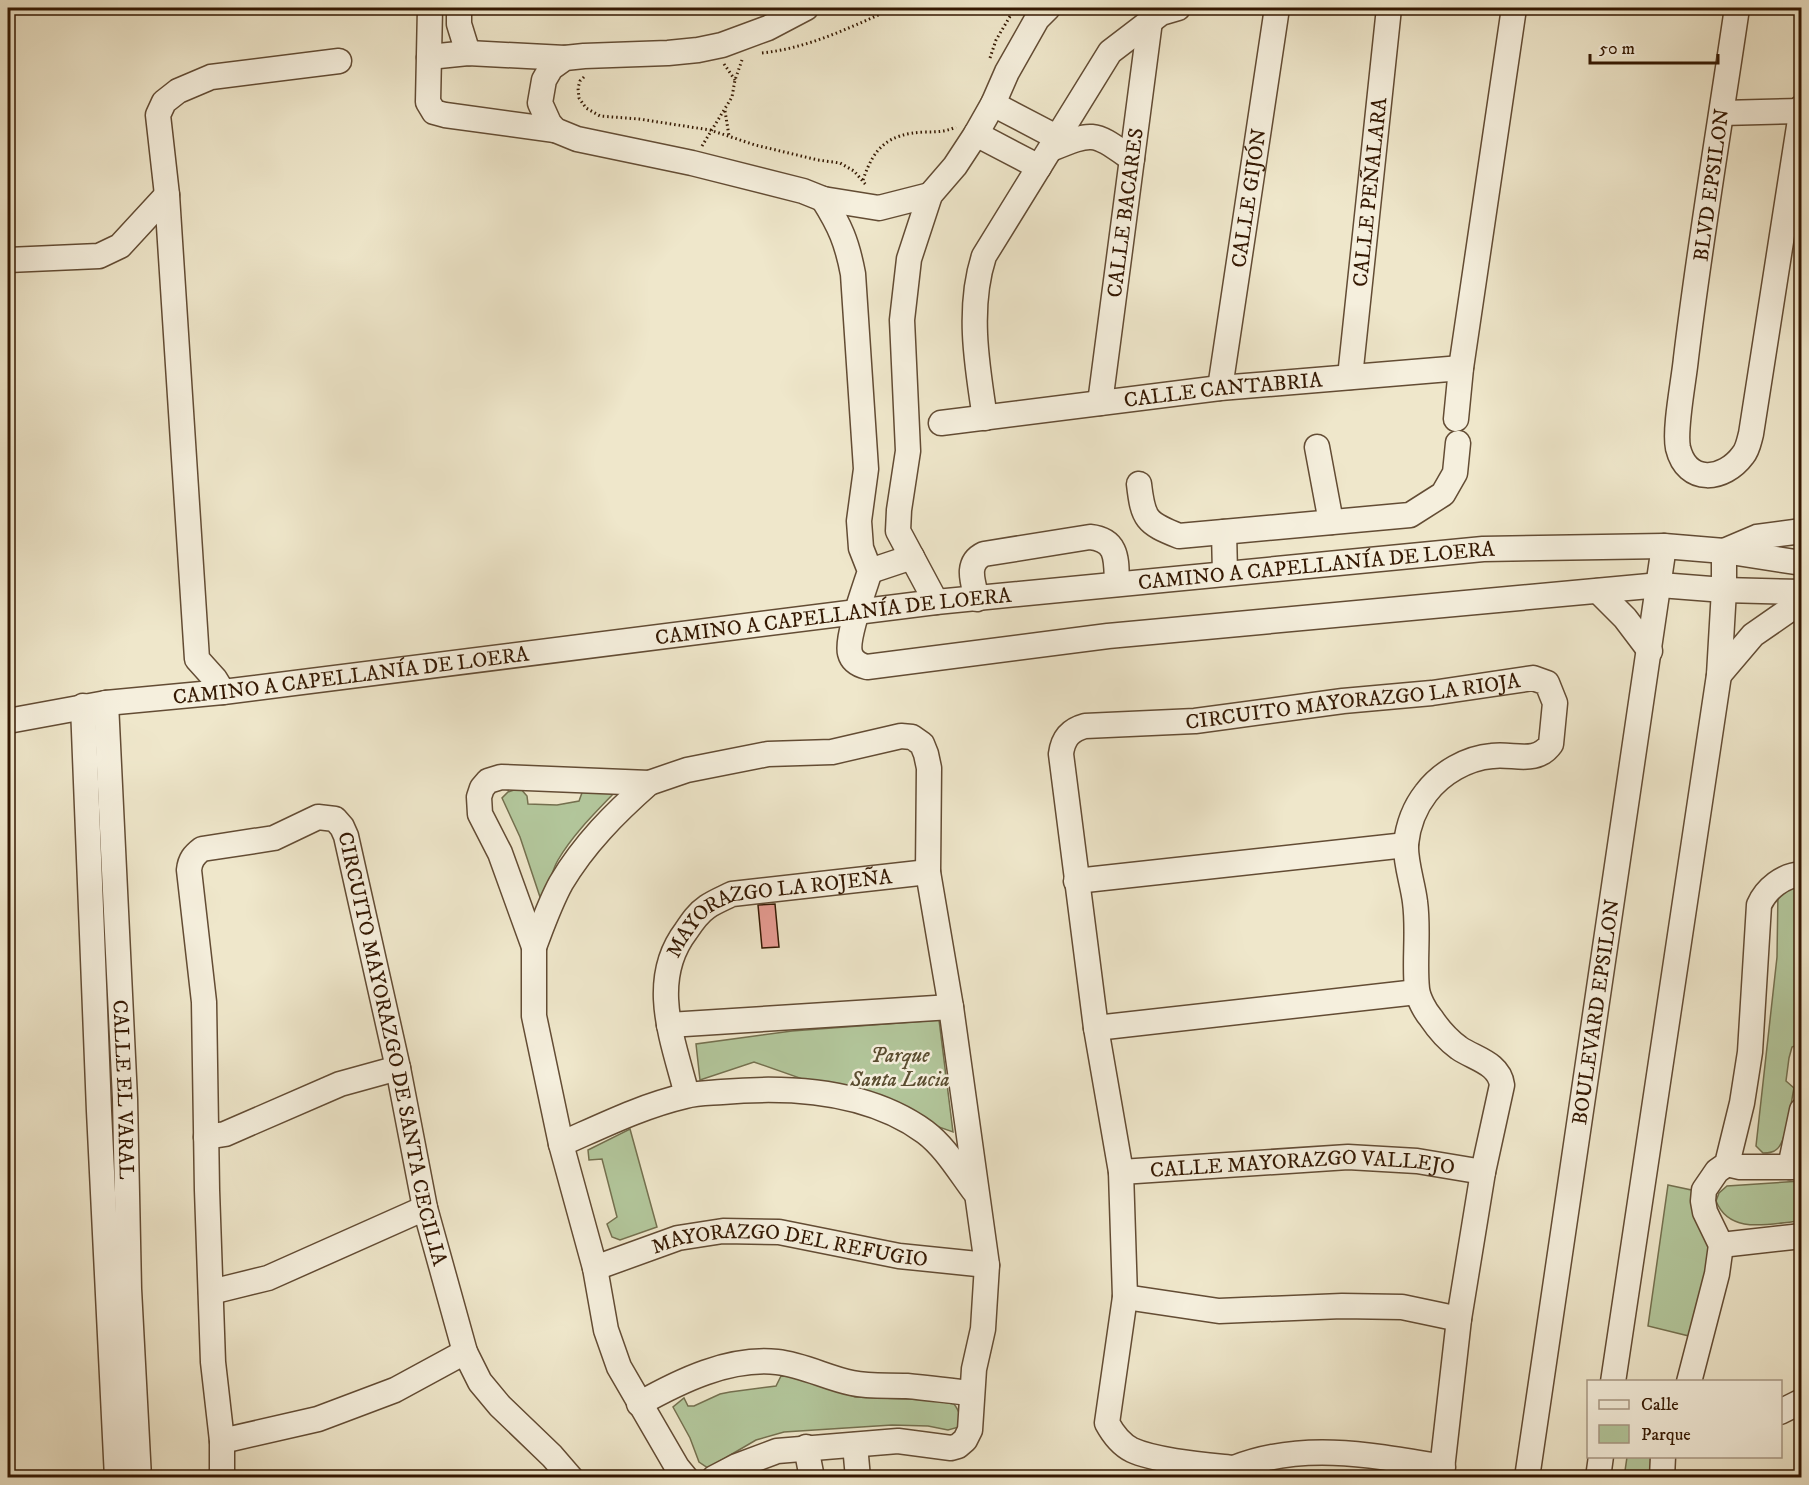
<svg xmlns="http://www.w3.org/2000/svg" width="1809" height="1485" viewBox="0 0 1809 1485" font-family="'IM FELL DW Pica',serif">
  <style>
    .green { fill: #b3c79c; stroke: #74704f; stroke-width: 1.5 }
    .building { fill: #e79c93; stroke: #341802; stroke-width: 1.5 }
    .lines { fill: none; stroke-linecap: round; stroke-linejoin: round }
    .minor-casing { stroke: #634c34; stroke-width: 27 }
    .path { stroke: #341802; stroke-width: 3; stroke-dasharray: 1.5 3; stroke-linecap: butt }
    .minor { stroke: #f5efdd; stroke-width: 24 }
    .labels { text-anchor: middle; stroke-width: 5; stroke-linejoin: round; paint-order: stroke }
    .street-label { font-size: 21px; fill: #341802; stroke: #f5efdd }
    .park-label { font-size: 21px; font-style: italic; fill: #5a4d30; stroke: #f5efdd }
  </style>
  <rect width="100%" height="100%" fill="#efe7cb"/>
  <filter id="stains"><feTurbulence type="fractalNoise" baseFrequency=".00333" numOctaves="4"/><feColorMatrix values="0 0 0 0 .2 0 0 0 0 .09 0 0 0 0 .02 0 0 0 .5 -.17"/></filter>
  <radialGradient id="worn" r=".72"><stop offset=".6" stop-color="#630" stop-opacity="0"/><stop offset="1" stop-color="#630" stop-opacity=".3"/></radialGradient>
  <!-- green -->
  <g class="green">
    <path d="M520 788 527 796 528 804 557 805 579 801 583 790 616 791C596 812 573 834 558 860 551 872 550 886 540 897L520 837 502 798 508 792Z"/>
    <path d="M1801 883V1034L1800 1044 1792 1047 1789 1058 1786 1081 1794 1088C1791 1102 1787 1141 1777 1149 1773 1153 1768 1153 1763 1153L1756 1146 1777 957 1778 891Z"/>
    <polygon points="939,1020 953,1132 754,1062 700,1080 696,1044 792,1031"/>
    <polygon points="630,1129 657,1227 620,1240 612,1237 607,1224 617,1217 602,1159 589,1160 588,1150"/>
    <path d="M1801 1181V1221C1771 1223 1730 1236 1716 1201L1719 1193 1727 1186Z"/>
    <polygon points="1668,1185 1696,1191 1713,1238 1693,1337 1648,1326"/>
    <path d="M781 1376 802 1377 855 1397 932 1400 954 1404C960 1412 961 1417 959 1427L948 1430 928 1426 892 1425 784 1432 756 1440 708 1468 699 1462 690 1438 673 1407 684 1398 688 1406H694L720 1394 730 1392 776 1386Z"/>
    <polygon points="1627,1457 1654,1457 1653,1477 1624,1478"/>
  </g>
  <!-- building -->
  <polygon class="building" points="775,904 779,947 762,948 758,905"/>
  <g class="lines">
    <!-- minor casing -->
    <g class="minor-casing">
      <g id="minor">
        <polyline points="430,8 428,102 434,112 445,115 555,130"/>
        <polyline points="459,8 459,24 468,53"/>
        <polyline points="806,8 768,28 722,45 698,50 668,53 584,56 565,58 551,68 544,80 540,103 549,123 555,130 577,139 692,163 803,191 823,199 879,208 930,195"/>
        <path d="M1737 8C1720 124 1700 241 1686 358 1684 380 1674 429 1678 448 1687 485 1724 481 1743 455 1748 449 1749 441 1751 434L1802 107"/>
        <polyline points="429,57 468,53 565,58"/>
        <polyline points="993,104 1058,138"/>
        <polyline points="1722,113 1801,111"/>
        <polyline points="976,134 1039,167"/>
        <path d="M1051 149C1095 131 1093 132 1132 159"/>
        <path d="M823 199C840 226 847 242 853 274L866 469 859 521 861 548 870 571C865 587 846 638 850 653 852 661 859 665 867 667L1108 636 1660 585 1724 590 1802 592"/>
        <polyline points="8,260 99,256 120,246 167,195"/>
        <path id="s1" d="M1350 377 1389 8"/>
        <path id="s2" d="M1220 388 1277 8"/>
        <path id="s3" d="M1100 403 1150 21"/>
        <path d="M985 418C977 366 967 308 984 256L1110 52 1161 13 1178 8"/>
        <polyline points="1456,419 1461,368 1514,8"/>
        <path id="s4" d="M941 423 1220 388 1461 368"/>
        <polyline points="1317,447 1331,522"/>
        <path d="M1139 484C1143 519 1146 523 1179 536L1410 515 1443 494 1455 473 1458 443"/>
        <polyline points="1224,532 1225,573"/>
        <polyline points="1724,551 1757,537 1802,531"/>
        <polyline points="870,571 912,557"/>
        <polyline points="1598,591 1625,618 1650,651"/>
        <path d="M977 599C973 582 965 563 984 554L1090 537C1119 540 1116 561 1117 584"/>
        <polyline points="936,602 898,531 899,510 908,451 902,320 909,259 930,195 955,166 976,134 993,104 1007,72 1037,19 1048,8"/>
        <polyline points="1719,675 1753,635 1802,601"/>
        <polyline points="223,692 215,679 197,659 167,195 158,115 164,102 178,91 211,77 339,61"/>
        <path id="s5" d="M106 703 125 1099 129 1289 139 1478"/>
        <polyline points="83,706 99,1111 117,1478"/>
        <path id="s6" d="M8 721 106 703 223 692 936 602 1483 549 1664 546 1724 551 1802 563"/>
        <polyline points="1076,881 1406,845"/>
        <path d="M534 947C542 926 550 903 561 883 584 844 615 813 649 783"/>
        <polyline points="669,1025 951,1007"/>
        <polyline points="1096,1028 1417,992"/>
        <path id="s7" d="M687 1095C673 1040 648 981 686 931 692 922 698 913 707 907 714 902 724 898 732 894L928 872"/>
        <polyline points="206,1137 225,1134 340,1084 398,1068"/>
        <path d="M561 1144C602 1126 642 1106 685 1096 697 1093 710 1093 722 1092 790 1086 867 1090 925 1132 945 1147 959 1171 974 1191"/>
        <polyline points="1727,1164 1740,1167 1802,1167"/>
        <polyline points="1790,1167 1802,1110"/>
        <path id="s8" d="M1121 1172 1348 1157 1417 1161 1483 1172"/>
        <polyline points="1721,1245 1802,1236"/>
        <path id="s9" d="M595 1268 678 1238 723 1231 779 1232 899 1256 987 1265"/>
        <polyline points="211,1292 268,1278 425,1208"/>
        <polyline points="1125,1297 1219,1311 1342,1306 1402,1307 1459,1319"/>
        <polyline points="1613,1382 1719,675 1724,590 1724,551"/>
        <path d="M1689 1382 1717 1274 1721 1245 1705 1212 1703 1201 1704 1190 1717 1171 1727 1164 1742 1103 1750 1052 1759 905C1766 889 1783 875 1802 874"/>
        <path d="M639 1404C680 1381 729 1357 777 1362 804 1365 827 1378 852 1383 870 1387 889 1385 907 1386 929 1388 950 1391 971 1393"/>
        <polyline points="1780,1412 1802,1401"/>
        <polyline points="222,1441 318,1419 395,1390 465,1352"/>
        <polyline points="855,1445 858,1478"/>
        <polyline points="806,1447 812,1478"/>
        <path d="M1234 1468C1302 1441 1373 1455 1443 1467"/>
        <path id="s10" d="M222 1478V1441L213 1362 207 1190 204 1002 189 870C190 860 194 855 202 849L274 838 318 817 335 819 342 827 346 836 398 1068 425 1208 465 1352 480 1382 500 1406 552 1456 571 1478"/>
        <polyline points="686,1478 677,1467 619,1367 606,1330 595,1268 561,1144 534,1016 534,947 500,853 480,814 479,797 482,788 488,781 501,777 649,783 687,770 768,754 832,752 901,736 912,737 922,744 926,754 929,768 928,872 951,1007 987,1265 983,1329 974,1369 970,1430 965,1440 958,1446 951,1448 898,1441 777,1451 737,1466 714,1478"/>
        <path id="s11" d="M1241 1478 1234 1468C1206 1465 1156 1461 1132 1450 1120 1444 1113 1434 1107 1423L1125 1297 1121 1172 1096 1028 1061 754C1063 738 1070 730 1085 726L1195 721 1343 701 1432 693 1533 678 1547 683 1555 703 1551 744C1536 765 1514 753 1492 756 1467 758 1441 773 1426 793 1415 807 1408 825 1406 844 1405 862 1413 884 1415 902 1419 931 1414 961 1417 989 1418 998 1425 1011 1431 1018 1439 1030 1448 1040 1459 1048 1475 1059 1499 1063 1502 1085L1483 1172 1459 1319 1441 1478"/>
        <path id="s12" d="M1527 1478 1664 546"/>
        <polyline points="1598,1478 1601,1456"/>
        <polyline points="1662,1478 1663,1456"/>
      </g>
    </g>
    <!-- path -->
    <g class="path">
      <path d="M762 53C809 48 851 27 894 8"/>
      <polyline points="990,58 996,40 1015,8"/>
      <polyline points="724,64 735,80"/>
      <polyline points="584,77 580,81 578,88 579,98 586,108 600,116 639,119 710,130 755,145 818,160 840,163 854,171 866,185"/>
      <polyline points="725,111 729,136"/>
      <polyline points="702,146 732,97 735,80 742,60"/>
      <path d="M863 180C874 147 888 134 924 132 936 132 945 132 956 127"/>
    </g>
    <!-- minor -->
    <use href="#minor" class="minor"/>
  </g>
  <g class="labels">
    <!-- street labels -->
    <g class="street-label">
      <text transform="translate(1711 185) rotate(-82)" y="7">BLVD EPSILON</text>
      <text dy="7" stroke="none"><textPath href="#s1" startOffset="186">CALLE PEÑALARA</textPath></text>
      <text dy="7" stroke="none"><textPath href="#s2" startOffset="192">CALLE GIJÓN</textPath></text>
      <text dy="7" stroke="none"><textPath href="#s3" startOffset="192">CALLE BACARES</textPath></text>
      <text dy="7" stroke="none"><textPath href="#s4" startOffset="284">CALLE CANTABRIA</textPath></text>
      <text dy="7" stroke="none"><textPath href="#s6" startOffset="1318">CAMINO A CAPELLANÍA DE LOERA</textPath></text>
      <text dy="7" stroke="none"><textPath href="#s6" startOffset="832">CAMINO A CAPELLANÍA DE LOERA</textPath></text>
      <text dy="7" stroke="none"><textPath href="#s6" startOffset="346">CAMINO A CAPELLANÍA DE LOERA</textPath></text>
      <text dy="7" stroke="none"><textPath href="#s11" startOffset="1137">CIRCUITO MAYORAZGO LA RIOJA</textPath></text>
      <text dy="7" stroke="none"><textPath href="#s7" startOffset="267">MAYORAZGO LA ROJEÑA</textPath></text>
      <text dy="7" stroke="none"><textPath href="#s12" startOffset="471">BOULEVARD EPSILON</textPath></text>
      <text dy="7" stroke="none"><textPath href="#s10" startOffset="1012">CIRCUITO MAYORAZGO DE SANTA CECILIA</textPath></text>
      <text dy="7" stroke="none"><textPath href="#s5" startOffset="387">CALLE EL VARAL</textPath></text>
      <text dy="7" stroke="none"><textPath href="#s8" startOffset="182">CALLE MAYORAZGO VALLEJO</textPath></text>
      <text dy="7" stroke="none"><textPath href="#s9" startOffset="201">MAYORAZGO DEL REFUGIO</textPath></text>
    </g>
    <!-- park labels -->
    <g class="park-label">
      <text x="900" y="1062">Parque<tspan x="900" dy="24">Santa Lucia</tspan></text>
    </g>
  </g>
  <!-- margin -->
  <rect width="1809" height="1485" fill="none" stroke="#efe7cb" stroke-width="30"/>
  <rect x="9" y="9" width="1791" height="1467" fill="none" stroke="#341802" stroke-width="3"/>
  <rect x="15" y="15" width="1779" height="1455" fill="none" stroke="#341802" stroke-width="1.5"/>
  <!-- legend -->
  <rect x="1587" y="1380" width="195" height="78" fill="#f5efdd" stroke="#a89985" stroke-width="1.5"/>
  <rect x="1599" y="1400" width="30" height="9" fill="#f5efdd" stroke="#a89985" stroke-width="1.5"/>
  <text x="1641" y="1410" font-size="18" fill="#341802">Calle</text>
  <rect x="1599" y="1425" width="30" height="18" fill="#b3c79c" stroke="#a89985" stroke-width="1.5"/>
  <text x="1641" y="1440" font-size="18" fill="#341802">Parque</text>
  <!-- scale -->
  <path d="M1590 54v9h128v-9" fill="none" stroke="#341802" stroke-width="3"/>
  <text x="1599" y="54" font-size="18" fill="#341802" stroke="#f5efdd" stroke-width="4.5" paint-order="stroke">50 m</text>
  <rect width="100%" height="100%" filter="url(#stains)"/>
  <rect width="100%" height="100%" fill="url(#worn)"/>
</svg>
